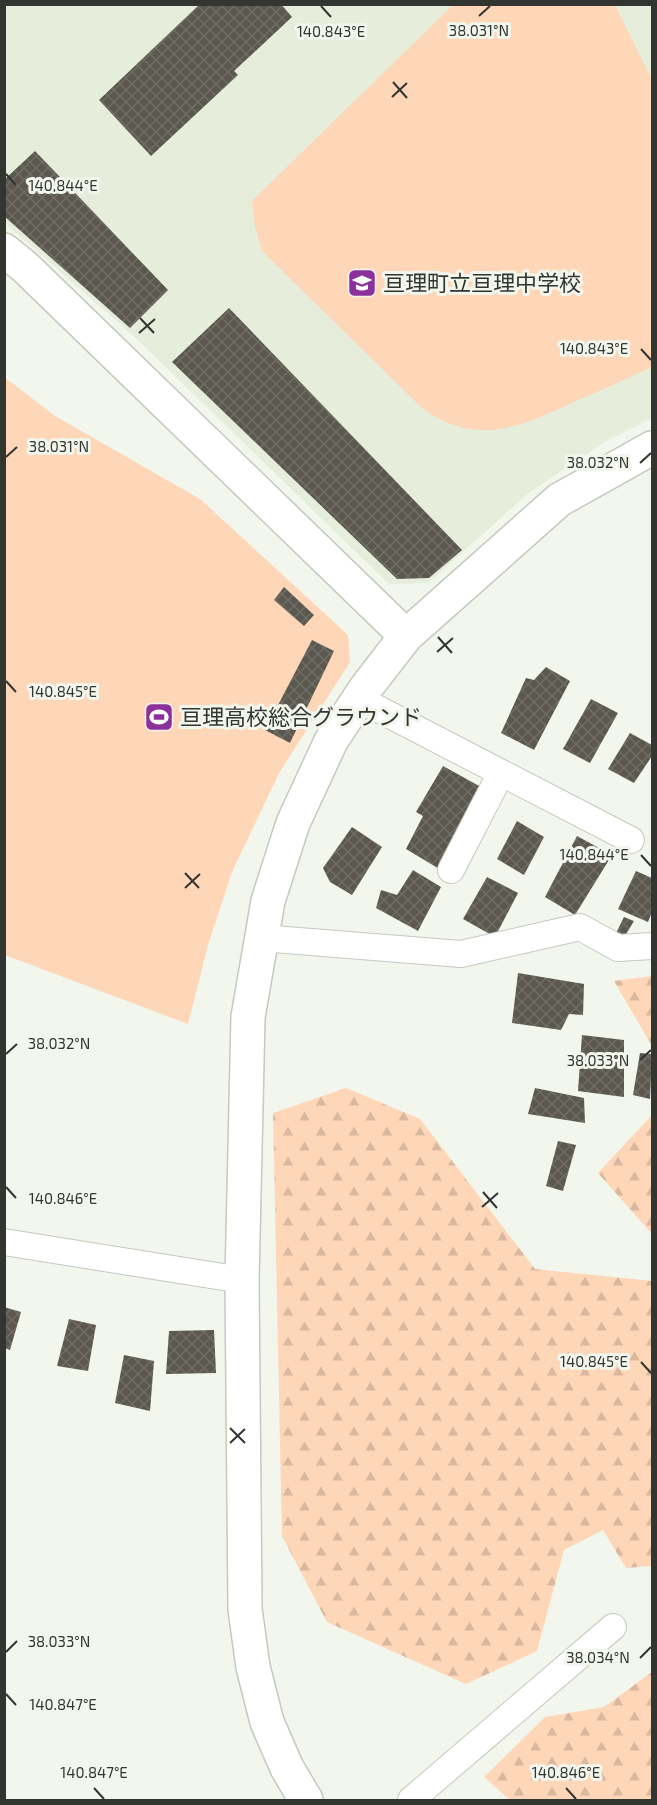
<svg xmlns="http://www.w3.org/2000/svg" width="657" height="1805" viewBox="0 0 657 1805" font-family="'Exo 2','Noto Sans JP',sans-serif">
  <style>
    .built { fill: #e6eddb }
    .forest { fill: url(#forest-firs) }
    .garden { fill: #fed6b8 }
    .building { fill: url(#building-cross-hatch) }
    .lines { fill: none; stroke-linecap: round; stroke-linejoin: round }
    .street-casing { stroke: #c5c9bf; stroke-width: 28 }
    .secondary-casing { stroke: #c5c9bf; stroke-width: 36 }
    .street { stroke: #fff; stroke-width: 26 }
    .secondary { stroke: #fff; stroke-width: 33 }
    .ticks { fill: none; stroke: #333531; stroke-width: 2 }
    .labels { text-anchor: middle; stroke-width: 6; stroke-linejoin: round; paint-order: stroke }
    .poi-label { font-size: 22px; fill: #333531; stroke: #f2f6ec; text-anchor: start }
    .ticks-label { font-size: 15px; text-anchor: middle; fill: #333531; stroke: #f2f6ec; stroke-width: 6; stroke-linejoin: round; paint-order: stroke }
  </style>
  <defs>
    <pattern id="forest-firs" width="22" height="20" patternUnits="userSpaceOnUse" patternTransform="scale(1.5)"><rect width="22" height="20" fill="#fed6b8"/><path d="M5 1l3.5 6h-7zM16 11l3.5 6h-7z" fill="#dab89f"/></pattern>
    <pattern id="building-cross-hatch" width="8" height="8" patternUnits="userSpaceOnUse" patternTransform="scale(1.5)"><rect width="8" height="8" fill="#5b584f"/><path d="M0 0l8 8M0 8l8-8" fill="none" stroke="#706d66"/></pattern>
  </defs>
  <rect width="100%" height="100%" fill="#f2f6ec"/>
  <!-- built -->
  <polygon class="built" points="5,5 652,5 652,418 608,440 530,492 428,583 389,584 140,342 5,223"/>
  <!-- forest -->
  <g class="forest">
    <polygon points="652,976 652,1046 614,981"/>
    <polygon points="346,1088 420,1119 535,1269 652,1281 652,1566 626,1568 603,1530 564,1550 537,1651 466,1684 327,1622 282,1536 273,1113"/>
    <polygon points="652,1115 652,1234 598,1173"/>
    <polygon points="652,1672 652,1800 510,1800 484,1777 545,1717 604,1707"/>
  </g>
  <!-- garden -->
  <g class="garden">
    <path d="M453 5H615L652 80V367C626 379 599 391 572 403 518 428 474 447 421 407L262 251 255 227 252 201Z"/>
    <polygon points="4,377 55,416 200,499 348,635 350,662 279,773 232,872 208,945 188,1024 5,955"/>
  </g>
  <!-- building -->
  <g class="building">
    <polygon points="200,4 281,4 292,17 234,71 238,75 151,156 99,100"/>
    <polygon points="35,151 168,290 130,328 4,216 4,180"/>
    <polygon points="229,308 462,550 429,578 397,579 172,362"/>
    <polygon points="284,587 314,615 304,626 274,600"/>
    <polygon points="312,640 334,651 290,743 265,730"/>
    <polygon points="546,667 570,681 534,750 501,733 526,678 534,680"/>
    <polygon points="591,699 618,713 590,763 563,749"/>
    <polygon points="630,733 652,745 652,756 634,783 608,769"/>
    <polygon points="443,766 481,787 441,870 406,849 423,816 416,812"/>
    <polygon points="517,821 544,837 524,875 497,859"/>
    <polygon points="352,827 382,847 352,895 330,882 323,868"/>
    <polygon points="577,836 612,855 575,915 545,897"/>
    <polygon points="413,870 441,887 418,931 376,908 381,890 397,895"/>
    <polygon points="636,871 652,878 652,912 648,922 618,909"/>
    <polygon points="487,877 518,893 495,937 463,919"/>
    <polygon points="624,917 634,921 625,936 616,933"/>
    <polygon points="518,973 584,984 583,1015 569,1014 561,1030 512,1023"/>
    <polygon points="582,1035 624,1040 624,1097 578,1091"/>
    <polygon points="640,1053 652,1054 650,1099 633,1095"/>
    <polygon points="535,1088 584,1098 585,1123 528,1114"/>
    <polygon points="558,1141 576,1145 563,1191 546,1186"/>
    <polygon points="4,1307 21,1312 10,1350 4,1348"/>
    <polygon points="69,1319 96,1325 88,1371 57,1366"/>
    <polygon points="214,1330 216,1373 166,1374 169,1331"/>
    <polygon points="124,1355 154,1361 150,1411 115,1403"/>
  </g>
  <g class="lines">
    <!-- street casing -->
    <g class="street-casing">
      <g id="street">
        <polyline points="359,699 631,840"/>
        <polyline points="451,870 501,773"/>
        <polyline points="261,938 461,954 580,927 618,948 652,946"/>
        <polyline points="4,1242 242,1280"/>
        <polyline points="411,1800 613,1627"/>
      </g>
    </g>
    <!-- secondary casing -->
    <g class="secondary-casing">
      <g id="secondary">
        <polyline points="4,250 25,267 406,636"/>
        <polyline points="306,1800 287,1768 267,1722 253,1667 245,1609 242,1280 248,1017 268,901 293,823 331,741 365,689 406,636 559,500 652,448"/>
      </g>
    </g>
    <!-- street -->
    <use href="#street" class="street"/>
    <!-- secondary -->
    <use href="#secondary" class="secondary"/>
  </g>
  <!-- ticks -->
  <path class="ticks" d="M321 6 331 17M479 16 490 6M393 82 407 98M392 97 407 83M6 174 16 185M140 318 154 333M139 333 155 319M641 349 651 360M6 457 17 447M640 463 651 453M438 637 452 653M437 652 453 638M6 681 16 692M641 855 651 866M185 873 199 888M185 888 200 874M6 1054 17 1044M640 1060 651 1050M6 1187 16 1198M483 1192 497 1208M482 1207 498 1193M641 1362 651 1373M230 1428 245 1443M230 1443 245 1429M6 1652 17 1641M640 1658 651 1647M6 1694 16 1705M94 1788 104 1799M566 1788 576 1799"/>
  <!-- icons -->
  <defs>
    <g id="school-square" transform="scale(1.5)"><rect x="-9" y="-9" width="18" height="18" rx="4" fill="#8c319c" stroke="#f2f6ec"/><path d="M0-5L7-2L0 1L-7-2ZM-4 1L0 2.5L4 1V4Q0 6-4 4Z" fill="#fff"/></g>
    <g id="stadium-square" transform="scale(1.5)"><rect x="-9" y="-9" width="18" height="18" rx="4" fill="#8c319c" stroke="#f2f6ec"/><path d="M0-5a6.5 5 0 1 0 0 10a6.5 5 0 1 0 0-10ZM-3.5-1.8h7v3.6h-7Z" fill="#fff"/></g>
  </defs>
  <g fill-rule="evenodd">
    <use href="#school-square" x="362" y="283"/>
    <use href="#stadium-square" x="159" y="717"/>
  </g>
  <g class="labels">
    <!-- poi labels -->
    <g class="poi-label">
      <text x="383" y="291">亘理町立亘理中学校</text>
      <text x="180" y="725">亘理高校総合グラウンド</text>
    </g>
  </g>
  <g class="ticks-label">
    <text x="479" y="36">38.031°N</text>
    <text x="331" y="37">140.843°E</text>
    <text x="63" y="191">140.844°E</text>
    <text x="594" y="354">140.843°E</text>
    <text x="59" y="452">38.031°N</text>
    <text x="598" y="468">38.032°N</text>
    <text x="63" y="697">140.845°E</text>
    <text x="594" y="860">140.844°E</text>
    <text x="59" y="1049">38.032°N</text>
    <text x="598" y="1066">38.033°N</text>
    <text x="63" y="1204">140.846°E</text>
    <text x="594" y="1367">140.845°E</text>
    <text x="59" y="1647">38.033°N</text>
    <text x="598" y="1663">38.034°N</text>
    <text x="63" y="1710">140.847°E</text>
    <text x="94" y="1778">140.847°E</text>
    <text x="566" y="1778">140.846°E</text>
  </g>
  <!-- border -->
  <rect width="657" height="1805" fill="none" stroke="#333531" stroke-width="12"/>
</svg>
